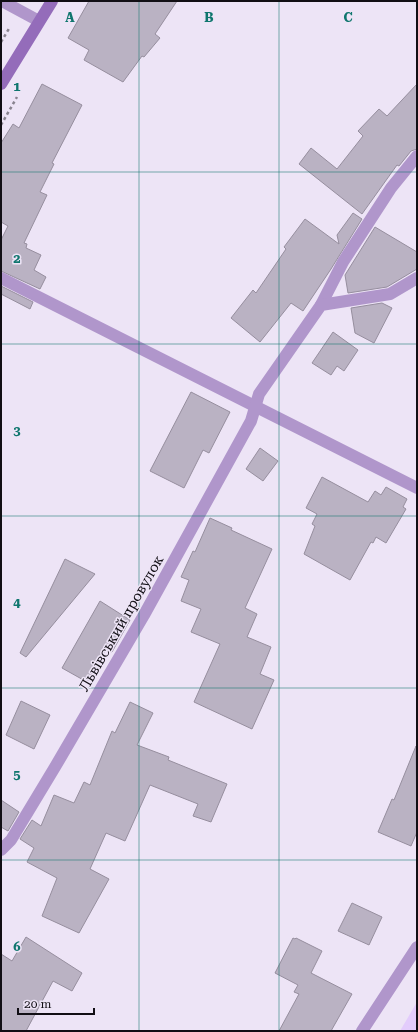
<svg xmlns="http://www.w3.org/2000/svg" width="418" height="1032" viewBox="0 0 418 1032" font-family="'Roboto Serif',serif">
  <style>
    .green { fill: #e3ccfc }
    .building { fill: #bab2c3; stroke: #968e9e }
    .lines { fill: none; stroke-linecap: round; stroke-linejoin: round }
    .path { stroke: #89838f; stroke-width: 2.5; stroke-dasharray: 3 3; stroke-linecap: butt }
    .street { stroke: #b096cb; stroke-width: 12 }
    .secondary { stroke: #946cba; stroke-width: 12 }
    .grid { fill: none; stroke: #0f766e; stroke-width: 1; stroke-opacity: 0.55 }
    .labels { text-anchor: middle; stroke-width: 3; stroke-linejoin: round; paint-order: stroke }
    .street-label { font-size: 14px; fill: #110e14; stroke: #ede4f6 }
    .grid-label { font-size: 13px; text-anchor: middle; font-weight: bold; fill: #0f766e; stroke: #ede4f6; stroke-width: 3; stroke-linejoin: round; paint-order: stroke }
  </style>
  <rect width="100%" height="100%" fill="#ede4f6"/>
  <!-- green -->
  <polygon class="green" points="417,1002 417,1031 400,1031"/>
  <!-- building -->
  <g class="building">
    <polygon points="89,1 177,1 155,34 160,38 144,57 142,56 123,82 84,60 89,50 68,38"/>
    <polygon points="42,84 82,105 52,163 54,164 40,192 47,195 24,243 27,244 26,248 41,255 34,270 46,277 40,289 1,271 1,240 8,226 1,222 1,143 13,124 19,128"/>
    <polygon points="417,84 417,149 411,151 399,166 397,165 362,214 299,164 311,148 337,169 363,136 358,131 379,109 387,116"/>
    <polygon points="353,213 362,219 331,269 303,311 291,303 260,342 231,318 253,290 256,293 286,249 284,247 305,219 339,244 337,235"/>
    <polygon points="375,227 417,252 417,269 387,287 348,293 345,275"/>
    <polygon points="1,286 33,302 30,309 1,294"/>
    <polygon points="382,303 392,308 374,343 355,333 351,308"/>
    <polygon points="333,332 358,350 344,371 337,366 331,375 312,363"/>
    <polygon points="191,392 230,412 209,453 203,450 184,488 150,471"/>
    <polygon points="260,448 278,461 263,481 246,469"/>
    <polygon points="322,477 368,502 375,491 381,495 386,487 407,499 403,507 406,509 386,543 376,537 373,543 371,542 350,580 304,554 315,526 312,524 317,514 306,508"/>
    <polygon points="210,518 232,528 231,530 272,549 245,608 257,614 247,637 271,647 260,674 274,680 252,729 194,702 220,644 191,632 201,609 181,601 189,580 181,577 193,551 195,552"/>
    <polygon points="65,559 95,574 26,657 20,653"/>
    <polygon points="100,601 130,620 112,652 106,649 87,682 62,668"/>
    <polygon points="21,701 50,715 34,749 6,735"/>
    <polygon points="130,702 153,713 137,745 169,757 168,760 227,784 211,822 193,816 198,804 150,785 125,841 106,833 90,869 109,879 79,933 42,916 57,878 27,862 34,848 20,839 32,820 41,826 54,795 74,803 84,782 90,785 112,731 115,733"/>
    <polygon points="416,746 417,832 411,846 378,832 392,799 394,800"/>
    <polygon points="1,800 19,812 8,831 1,827"/>
    <polygon points="352,903 382,917 369,945 338,931"/>
    <polygon points="26,937 82,973 72,991 53,981 26,1031 1,1031 1,954 12,961"/>
    <polygon points="293,938 295,939 296,938 322,951 311,973 352,994 331,1031 279,1031 299,994 294,992 298,985 275,973"/>
  </g>
  <g class="lines">
    <!-- path -->
    <g class="path">
      <polyline points="1,42 10,27"/>
      <polyline points="1,125 17,97"/>
    </g>
    <!-- street -->
    <g class="street">
      <polyline points="2,1 39,21"/>
      <polyline points="1,278 417,488"/>
      <polyline points="321,305 343,262 391,188 417,156"/>
      <polyline points="1,850 11,840 55,767 144,615 251,421 259,394 321,305 390,294 417,278"/>
      <polyline points="362,1031 417,947"/>
    </g>
    <!-- secondary -->
    <polyline class="secondary" points="1,84 52,1"/>
  </g>
  <!-- grid -->
  <path class="grid" d="M139 1V1031M279 1V1031M1 172H417M1 344H417M1 516H417M1 688H417M1 860H417"/>
  <g class="labels">
    <!-- street labels -->
    <g class="street-label">
      <text transform="translate(121 623) rotate(-60)" y="5">Львівський провулок</text>
    </g>
  </g>
  <g class="grid-label">
    <text x="70" y="22">A</text>
    <text x="209" y="22">B</text>
    <text x="348" y="22">C</text>
    <text x="17" y="91">1</text>
    <text x="17" y="263">2</text>
    <text x="17" y="435">3</text>
    <text x="17" y="607">4</text>
    <text x="17" y="779">5</text>
    <text x="17" y="951">6</text>
  </g>
  <!-- border -->
  <rect width="418" height="1032" fill="none" stroke="#110e14" stroke-width="4"/>
  <!-- scale -->
  <path d="M18 1008v6h76v-6" fill="none" stroke="#110e14" stroke-width="2"/>
  <text x="24" y="1008" font-size="12" fill="#110e14" stroke="#ede4f6" stroke-width="3" paint-order="stroke">20 m</text>
</svg>
